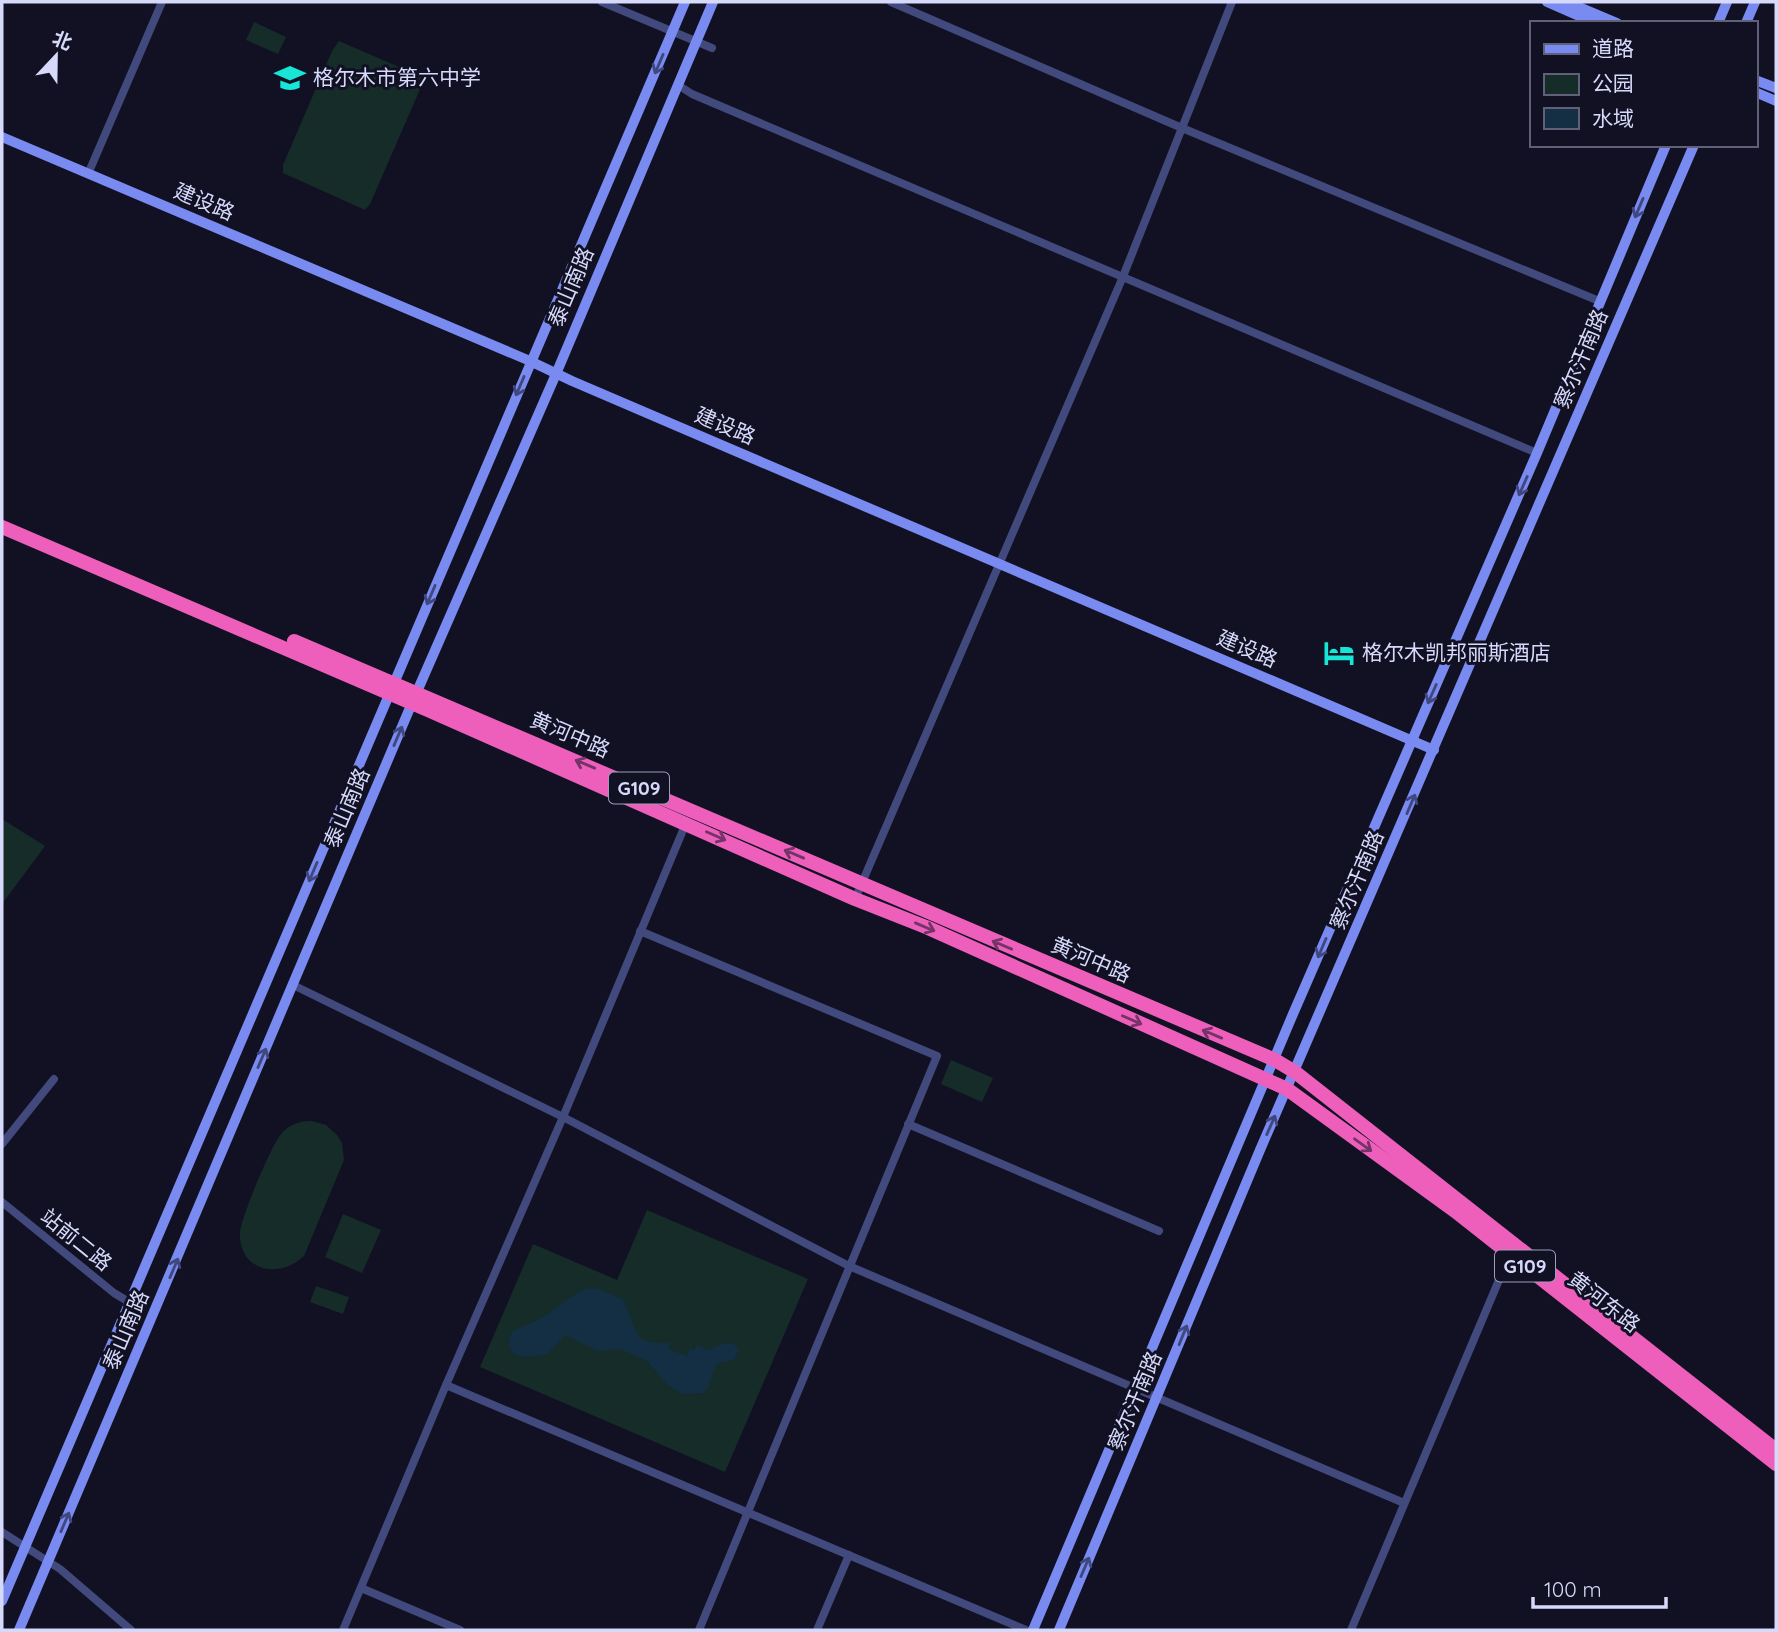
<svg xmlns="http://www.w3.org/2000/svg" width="1778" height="1632" viewBox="0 0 1778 1632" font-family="Quicksand,'Noto Sans SC',sans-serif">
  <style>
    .green { fill: #152c28 }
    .water { fill: #142e44 }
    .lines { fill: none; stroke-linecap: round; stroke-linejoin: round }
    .street { stroke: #41497d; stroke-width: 8 }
    .secondary { stroke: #798af0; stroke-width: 10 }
    .highway { stroke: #ee5fbb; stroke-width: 14 }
    .oneway { stroke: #40477f }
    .oneway2 { stroke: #743467 }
    .labels { text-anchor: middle; stroke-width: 6; stroke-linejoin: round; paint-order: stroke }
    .shield { fill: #111123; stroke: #9c9dba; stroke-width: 2 }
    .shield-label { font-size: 19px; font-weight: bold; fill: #d7d9fb }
    .poi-label { font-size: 21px; fill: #d7d9fb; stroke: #111123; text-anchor: start }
    .street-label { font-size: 21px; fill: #d7d9fb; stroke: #111123 }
  </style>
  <rect width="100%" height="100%" fill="#111123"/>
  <!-- green -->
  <g class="green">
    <polygon points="254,22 286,37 278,54 246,40"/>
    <polygon points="339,41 422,77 421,87 370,204 365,210 283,173 283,165 332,51"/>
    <polygon points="2,819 45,846 2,904"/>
    <polygon points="951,1060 993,1078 982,1102 941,1084"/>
    <path d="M312 1121 326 1125 337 1135 342 1143 344 1160 304 1256C279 1280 238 1271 240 1232 241 1218 272 1143 282 1133 290 1124 300 1121 312 1121Z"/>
    <polygon points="647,1210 808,1279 725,1472 480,1367 533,1244 617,1280"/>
    <polygon points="343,1214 381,1230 362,1273 325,1257"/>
    <polygon points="316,1286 349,1297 343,1314 310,1302"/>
  </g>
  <!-- water -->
  <path class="water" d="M588 1288 600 1289 623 1300C639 1329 630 1345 670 1343L668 1349 687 1356 690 1348 694 1350 697 1345 709 1350C719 1346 730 1337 739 1349L734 1360 719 1363 715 1366 709 1386 703 1393 682 1394 667 1384 646 1360 619 1349 597 1351 565 1335 548 1354 524 1357 513 1353C509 1346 507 1340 512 1333 517 1326 528 1325 536 1321 555 1311 567 1296 588 1288Z"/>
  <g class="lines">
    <!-- street -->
    <g class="street">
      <polyline points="602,2 712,48"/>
      <polyline points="891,2 1182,128 1599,301"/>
      <polyline points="678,85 692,94 1537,453"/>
      <polyline points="88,174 162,2"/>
      <polyline points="855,899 1122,279 1232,2"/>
      <polyline points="640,931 937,1056 699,1630"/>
      <polyline points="293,985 563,1117 849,1266 1404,1503"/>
      <polyline points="908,1124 1159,1231"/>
      <polyline points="2,1144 54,1079"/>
      <polyline points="2,1202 114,1293 129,1302"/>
      <polyline points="446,1385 1026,1630"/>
      <polyline points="2,1532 60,1569 131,1630"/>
      <polyline points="361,1588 460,1630"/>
      <polyline points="343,1630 446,1385 563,1117 686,823"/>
      <polyline points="817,1630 849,1555"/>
      <polyline points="1351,1630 1510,1254"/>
    </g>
    <!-- secondary -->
    <g class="secondary">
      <polyline points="1547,2 1595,23"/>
      <polyline points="1567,2 1617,23"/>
      <polyline points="1718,23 1727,2"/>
      <polyline points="1746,23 1755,2"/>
      <polyline points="1755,80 1776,88"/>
      <polyline points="1755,92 1776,101"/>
      <polyline points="2,137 530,361 572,381 1434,750"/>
      <polyline points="2,1601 685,2"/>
      <polyline points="19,1630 412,703 556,374 713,2"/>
      <polyline points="1033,1630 1293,1014 1537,453 1666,145"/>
      <polyline points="1059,1630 1260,1150 1694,145"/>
    </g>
    <!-- highway -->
    <g class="highway">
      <polyline points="2,527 428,710 855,899 926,927 1287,1089 1455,1211 1776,1464"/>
      <polyline points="294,641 1275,1060 1295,1072 1776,1450"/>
    </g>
  </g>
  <!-- one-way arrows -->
  <defs><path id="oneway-shaft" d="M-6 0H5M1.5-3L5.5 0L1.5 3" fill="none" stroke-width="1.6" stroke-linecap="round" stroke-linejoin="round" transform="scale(1.75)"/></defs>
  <g class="oneway">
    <use href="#oneway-shaft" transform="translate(659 64) rotate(113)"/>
    <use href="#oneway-shaft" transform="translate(1639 208) rotate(113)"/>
    <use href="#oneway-shaft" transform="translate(520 386) rotate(113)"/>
    <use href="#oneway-shaft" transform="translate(1523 486) rotate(114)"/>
    <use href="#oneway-shaft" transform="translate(431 595) rotate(113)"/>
    <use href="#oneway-shaft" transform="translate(1432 694) rotate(114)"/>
    <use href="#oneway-shaft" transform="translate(398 736) rotate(-67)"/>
    <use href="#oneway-shaft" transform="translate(1411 804) rotate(-67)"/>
    <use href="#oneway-shaft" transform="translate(313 872) rotate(113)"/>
    <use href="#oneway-shaft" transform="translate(1322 948) rotate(113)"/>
    <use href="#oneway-shaft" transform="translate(262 1058) rotate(-67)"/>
    <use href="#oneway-shaft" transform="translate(1271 1125) rotate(-66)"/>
    <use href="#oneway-shaft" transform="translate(174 1268) rotate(-67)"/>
    <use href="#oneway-shaft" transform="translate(1183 1335) rotate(-68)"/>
    <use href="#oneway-shaft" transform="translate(65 1522) rotate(-67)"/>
    <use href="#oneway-shaft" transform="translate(1085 1567) rotate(-67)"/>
  </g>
  <g class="oneway2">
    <use href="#oneway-shaft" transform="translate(585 764) rotate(-157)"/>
    <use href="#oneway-shaft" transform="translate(716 836) rotate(24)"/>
    <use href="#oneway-shaft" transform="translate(794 854) rotate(-157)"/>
    <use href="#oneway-shaft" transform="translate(925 927) rotate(23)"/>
    <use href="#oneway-shaft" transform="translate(1002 945) rotate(-157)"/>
    <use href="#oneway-shaft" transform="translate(1132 1020) rotate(24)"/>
    <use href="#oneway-shaft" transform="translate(1212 1034) rotate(-157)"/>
    <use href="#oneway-shaft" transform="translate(1363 1145) rotate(36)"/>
  </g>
  <!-- icons -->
  <defs>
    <g id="school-bare" transform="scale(2.415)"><path d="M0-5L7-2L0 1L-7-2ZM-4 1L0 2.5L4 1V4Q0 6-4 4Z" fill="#19e5d7" stroke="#111123" stroke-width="2.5" paint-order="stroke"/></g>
    <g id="hotel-bare" transform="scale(2.415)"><path d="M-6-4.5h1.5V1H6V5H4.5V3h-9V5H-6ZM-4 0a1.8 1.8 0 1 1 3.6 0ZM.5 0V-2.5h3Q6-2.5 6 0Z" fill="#19e5d7" stroke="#111123" stroke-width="2.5" paint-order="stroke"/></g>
  </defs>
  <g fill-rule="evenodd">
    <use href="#school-bare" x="290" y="78"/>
    <use href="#hotel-bare" x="1339" y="653"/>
  </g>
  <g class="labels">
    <!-- shield labels -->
    <g class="shield">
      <rect x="609" y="772.5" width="60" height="31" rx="5"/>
      <rect x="1495" y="1250.5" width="60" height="31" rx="5"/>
    </g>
    <g class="shield-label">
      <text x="639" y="795">G109</text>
      <text x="1525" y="1273">G109</text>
    </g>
    <!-- poi labels -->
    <g class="poi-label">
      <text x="313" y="85">格尔木市第六中学</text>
      <text x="1362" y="660">格尔木凯邦丽斯酒店</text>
    </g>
    <!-- street labels -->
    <g class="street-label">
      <text transform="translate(204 202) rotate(23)" y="7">建设路</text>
      <text transform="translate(571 287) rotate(-67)" y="7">泰山南路</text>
      <text transform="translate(1581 359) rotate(-67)" y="7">察尔汗南路</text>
      <text transform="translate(725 426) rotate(23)" y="7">建设路</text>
      <text transform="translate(1247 649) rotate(23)" y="7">建设路</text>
      <text transform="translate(570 735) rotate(23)" y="7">黄河中路</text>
      <text transform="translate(347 808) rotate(-67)" y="7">泰山南路</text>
      <text transform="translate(1357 880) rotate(-67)" y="7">察尔汗南路</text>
      <text transform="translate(1091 960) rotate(23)" y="7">黄河中路</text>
      <text transform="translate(76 1240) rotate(39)" y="7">站前二路</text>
      <text transform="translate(1604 1302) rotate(38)" y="7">黄河东路</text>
      <text transform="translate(126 1330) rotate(-67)" y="7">泰山南路</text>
      <text transform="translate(1135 1401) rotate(-67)" y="7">察尔汗南路</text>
    </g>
  </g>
  <!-- border -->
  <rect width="1778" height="1632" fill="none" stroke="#d7d9fb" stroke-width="7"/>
  <!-- legend -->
  <rect x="1530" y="21" width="228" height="126" fill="#111123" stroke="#606179" stroke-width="2"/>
  <rect x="1544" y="44" width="35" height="10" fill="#798af0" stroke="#606179" stroke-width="2"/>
  <text x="1592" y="56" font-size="21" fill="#d7d9fb">道路</text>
  <rect x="1544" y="74" width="35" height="21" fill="#152c28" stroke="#606179" stroke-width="2"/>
  <text x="1592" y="91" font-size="21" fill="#d7d9fb">公园</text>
  <rect x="1544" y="108" width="35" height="21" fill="#142e44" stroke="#606179" stroke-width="2"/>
  <text x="1592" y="126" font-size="21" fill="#d7d9fb">水域</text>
  <!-- north arrow -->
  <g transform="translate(56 56) rotate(22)" stroke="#111123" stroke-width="5" paint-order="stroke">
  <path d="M0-5L12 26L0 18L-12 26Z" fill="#d7d9fb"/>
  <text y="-10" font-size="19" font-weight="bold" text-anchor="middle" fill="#d7d9fb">北</text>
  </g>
  <!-- scale -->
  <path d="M1533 1597v10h133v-10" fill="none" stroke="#d7d9fb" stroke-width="3.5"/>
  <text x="1544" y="1597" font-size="21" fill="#d7d9fb" stroke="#111123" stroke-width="5" paint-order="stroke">100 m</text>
</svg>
